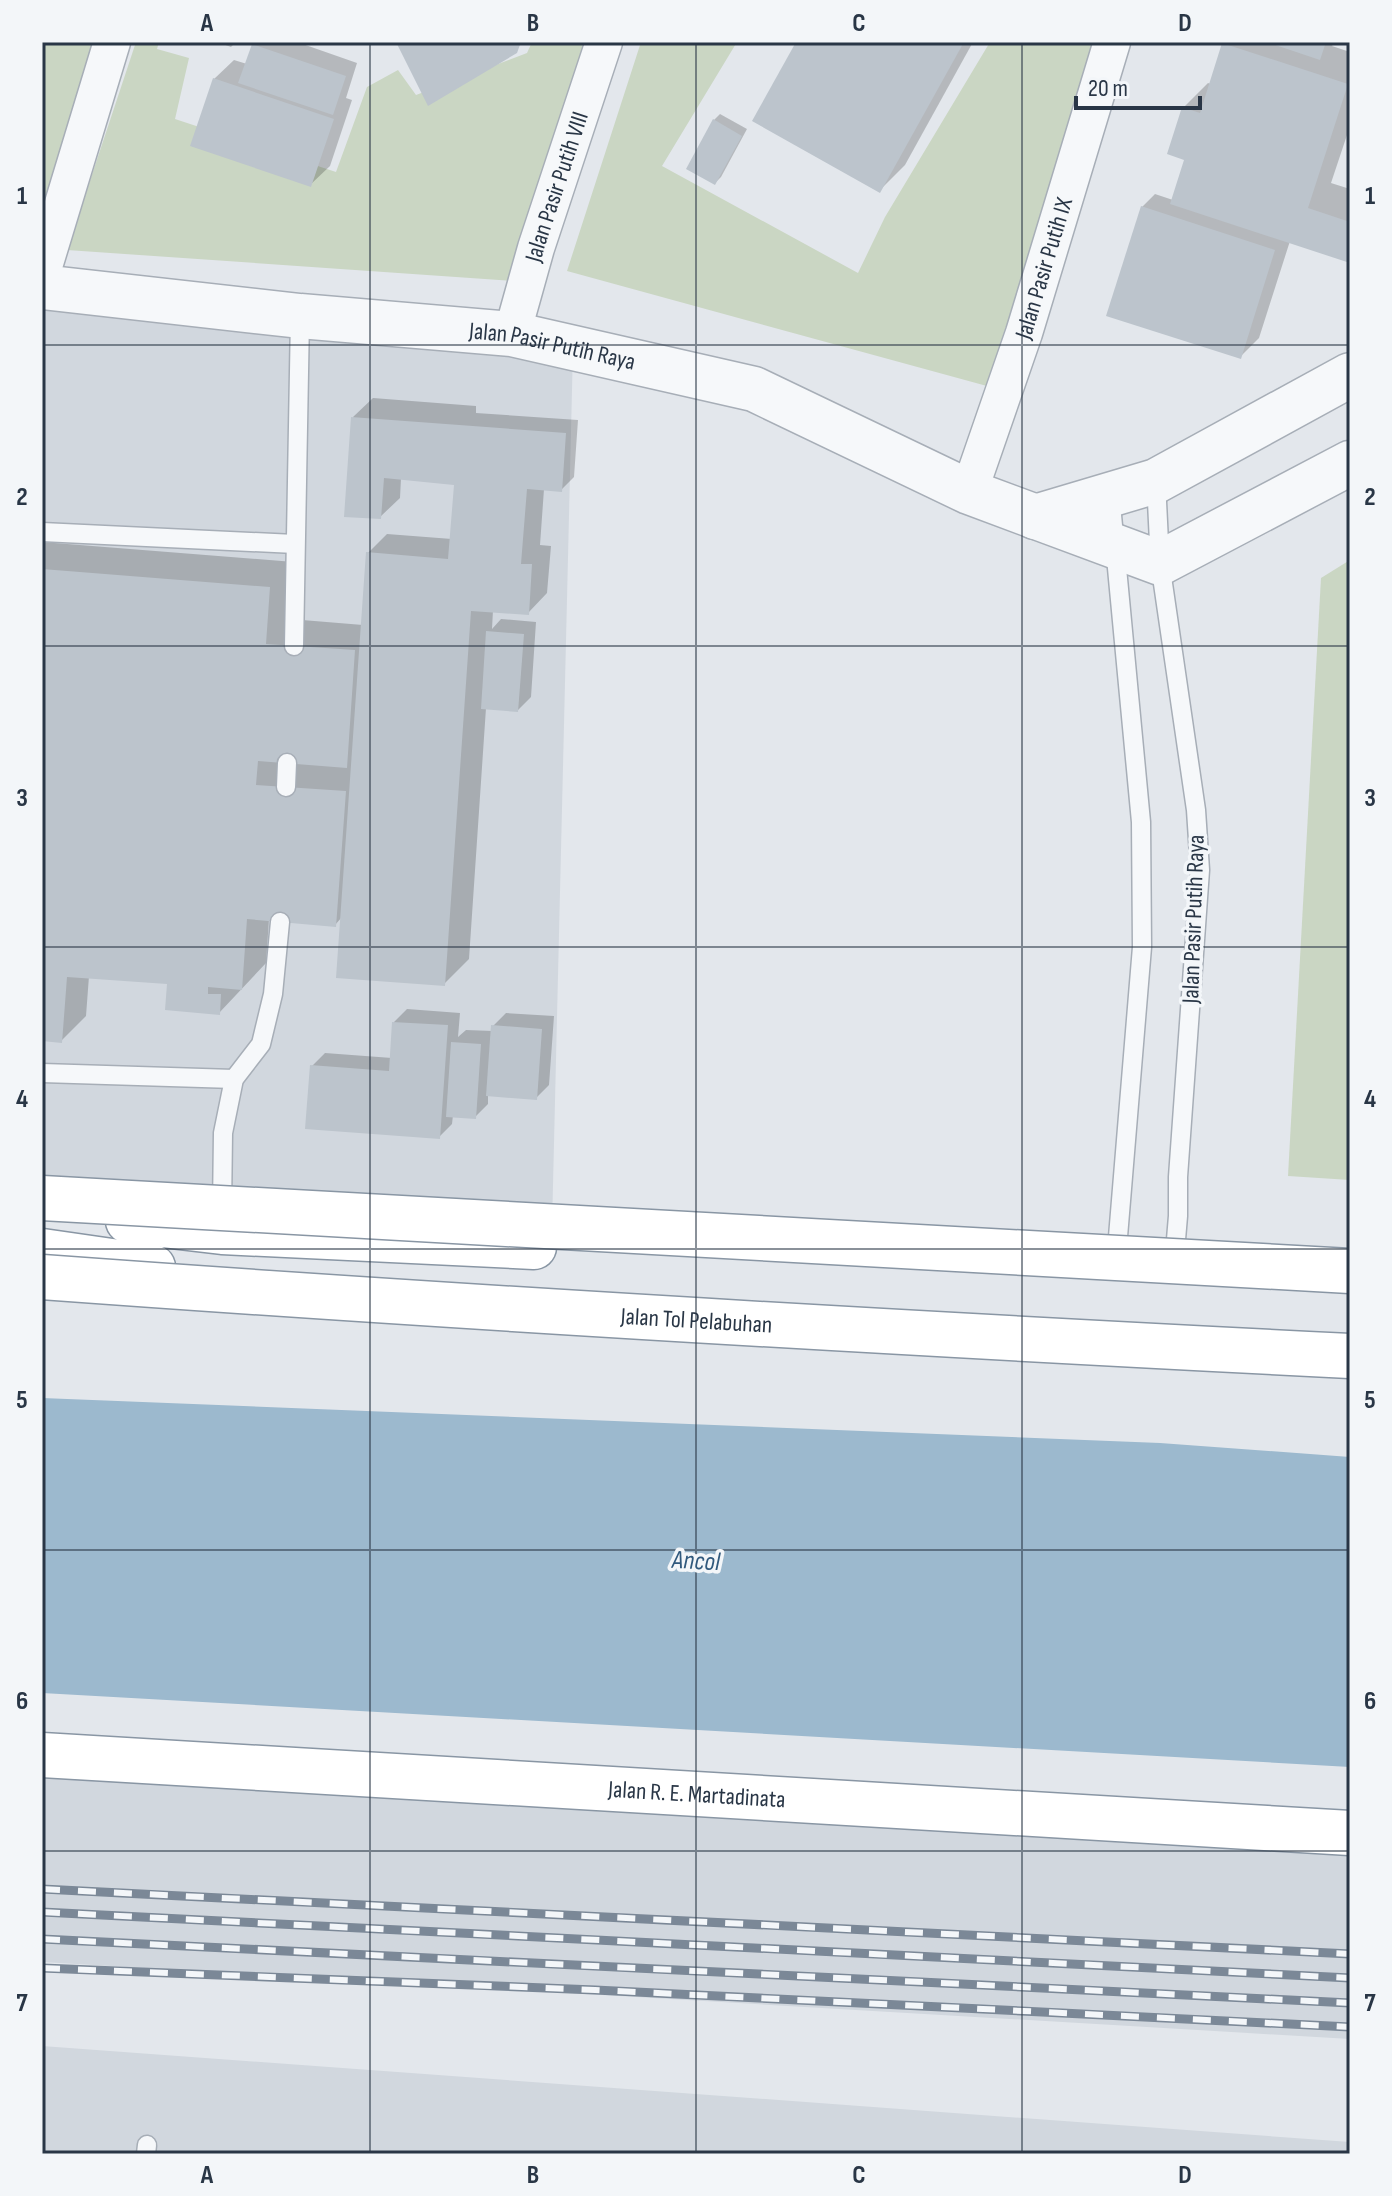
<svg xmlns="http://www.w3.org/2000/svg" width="1392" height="2196" viewBox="0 0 1392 2196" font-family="'Sofia Sans Condensed',sans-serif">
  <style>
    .built { fill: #d1d7de }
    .green { fill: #cad6c3 }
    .water { fill: #9cb9ce }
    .shadow { fill: #0003 }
    .building { fill: #bcc4cc }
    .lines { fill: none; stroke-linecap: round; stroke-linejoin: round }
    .service-casing { stroke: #a7aeb7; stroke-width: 21 }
    .minor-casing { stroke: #a7aeb7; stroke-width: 39 }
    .tertiary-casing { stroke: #a7aeb7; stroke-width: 47 }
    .trunk-casing { stroke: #8996a4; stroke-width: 47 }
    .service { stroke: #f6f8fa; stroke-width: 18 }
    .minor { stroke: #f6f8fa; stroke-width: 36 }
    .tertiary { stroke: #f6f8fa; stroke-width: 44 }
    .trunk { stroke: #fff; stroke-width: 44 }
    .rail-casing { stroke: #7b8897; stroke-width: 9 }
    .rail { stroke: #f3f6f9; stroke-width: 6; stroke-dasharray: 18; stroke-linecap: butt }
    .motorway-bridge-casing { stroke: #8996a4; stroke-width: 47; stroke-linecap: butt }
    .motorway-bridge { stroke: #fff; stroke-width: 44 }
    .grid { fill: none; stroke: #293646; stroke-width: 2; stroke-opacity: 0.55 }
    .labels { text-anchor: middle; stroke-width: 7; stroke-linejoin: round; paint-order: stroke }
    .street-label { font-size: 24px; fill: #293646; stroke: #f3f6f9 }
    .water-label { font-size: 26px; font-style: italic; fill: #30597d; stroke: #f3f6f9 }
    .neatline { fill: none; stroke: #293646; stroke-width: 3 }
    .grid-label { font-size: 26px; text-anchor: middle; font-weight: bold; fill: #293646 }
  </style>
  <rect width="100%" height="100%" fill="#e3e7ec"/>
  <!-- built -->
  <g class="built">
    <polygon points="42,287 573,348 552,1227 42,1190"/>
    <polygon points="42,1757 1350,1849 1350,2039 42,1962"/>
    <polygon points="42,2046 1350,2142 1350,2154 42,2154"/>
  </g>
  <!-- green -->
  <g class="green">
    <polygon points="42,42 95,42 42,220"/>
    <polygon points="136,42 159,42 157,49 189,58 175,119 336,172 367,87 398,70 416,95 527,53 532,42 591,42 515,281 67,250"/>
    <polygon points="641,42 737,42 662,166 858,273 885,217 990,42 1110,42 1020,395 567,271"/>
    <polygon points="1350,560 1350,1180 1288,1176 1321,578"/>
  </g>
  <!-- water -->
  <polygon class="water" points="42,1398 1160,1443 1350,1457 1350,1767 42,1693"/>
  <!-- shadow -->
  <g class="shadow">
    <polygon points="217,42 236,42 231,47"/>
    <polygon points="256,42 297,42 357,63 346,98 352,100 330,166 310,185 214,79 234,60 247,64"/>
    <polygon points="798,42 973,42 905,165 880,190"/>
    <polygon points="1226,42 1335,42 1332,46 1350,52 1350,126 1331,183 1350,189 1350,260 1290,241 1259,338 1240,357 1142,207 1155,194 1173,200 1187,159 1183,108 1208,83 1211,84"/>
    <polygon points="720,114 747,129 721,177 715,183 714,120"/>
    <polygon points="373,398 476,406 476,413 578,420 574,477 561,490 544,489 540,545 551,546 547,593 528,613 493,610 492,629 501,619 536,622 531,697 518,710 486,708 469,959 444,984 342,917 335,925 269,919 266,963 219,1013 169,982 89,976 86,1016 61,1041 42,1039 46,974 42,973 42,542 294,562 290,619 363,625 368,553 387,534 452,539 456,484 401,478 400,498 380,517 353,417"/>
    <polygon points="407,1009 460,1013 458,1037 466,1030 493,1031 493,1026 506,1013 554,1016 549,1085 536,1098 488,1095 488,1104 475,1117 453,1115 452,1124 439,1137 312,1066 325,1053 392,1058 394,1022"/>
  </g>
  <!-- building -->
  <g class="building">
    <polygon points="396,42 521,42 517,53 428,106"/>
    <polygon points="796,42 964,42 880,193 752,121"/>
    <polygon points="1266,42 1326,42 1320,60"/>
    <polygon points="1222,43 1348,84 1308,208 1350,222 1350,263 1170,204 1184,160 1167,154 1182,107 1200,113"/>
    <polygon points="252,44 346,76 333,115 238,83"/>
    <polygon points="213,78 334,119 311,187 190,146"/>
    <polygon points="713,119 742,136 715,185 686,169"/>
    <polygon points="1141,206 1275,250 1241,359 1106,316"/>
    <polygon points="351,417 566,433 562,492 527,489 521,564 532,564 529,615 471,611 445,986 336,978 366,552 448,559 454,485 384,478 381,519 344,517"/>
    <polygon points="42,569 270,587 266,644 355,650 347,768 258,761 256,785 346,791 336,927 247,919 242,990 208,987 208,994 221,994 220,1015 165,1010 167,984 67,977 62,1043 42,1041 44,975 42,975"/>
    <polygon points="486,631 524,634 518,712 481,709"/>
    <polygon points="392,1022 448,1025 440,1139 305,1129 310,1065 389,1071"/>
    <polygon points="491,1025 542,1029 537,1100 486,1096"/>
    <polygon points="451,1042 481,1044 476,1119 446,1117"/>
  </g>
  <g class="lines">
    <!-- service casing -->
    <g class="service-casing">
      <g id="service">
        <polyline points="1156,481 1160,563 1196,810 1200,870 1178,1177 1178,1216 1174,1263"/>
        <polyline points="1110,494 1141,822 1142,947 1116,1261"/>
        <polyline points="42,532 295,544"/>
        <polyline points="294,646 300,317"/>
        <polyline points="286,787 287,763"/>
        <polyline points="42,1073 234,1079"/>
        <polyline points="222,1209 223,1133 234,1079 261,1044 273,994 280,922"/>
        <polyline points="146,2154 147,2145"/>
      </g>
    </g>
    <!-- minor casing -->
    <g class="minor-casing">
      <g id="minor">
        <polyline points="42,273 112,42"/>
        <path id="s1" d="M512 334 536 248 604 42"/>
        <path id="s2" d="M969 492 1024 333 1112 42"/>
      </g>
    </g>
    <!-- tertiary casing -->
    <g class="tertiary-casing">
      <g id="tertiary">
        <path id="s3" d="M42 287 300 316 512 334 754 389 969 492 1160 563 1350 463"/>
        <polyline points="1035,517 1156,481 1350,375"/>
      </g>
    </g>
    <!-- trunk casing -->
    <g class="trunk-casing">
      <g id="trunk">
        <polyline points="128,1221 222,1232 534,1247"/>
        <polyline points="42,1251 153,1267"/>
        <path id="s4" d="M42 1755 1350 1833"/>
      </g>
    </g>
    <!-- service -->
    <use href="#service" class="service"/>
    <!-- minor -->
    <use href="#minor" class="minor"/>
    <!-- tertiary -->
    <use href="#tertiary" class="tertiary"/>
    <!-- trunk -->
    <use href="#trunk" class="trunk"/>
    <!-- rail casing -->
    <g class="rail-casing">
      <g id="rail">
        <polyline points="42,1889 1350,1954"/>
        <polyline points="42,1912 1350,1978"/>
        <polyline points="42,1939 1350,2003"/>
        <polyline points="42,1968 595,1990 1350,2027"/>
      </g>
    </g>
    <!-- rail -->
    <use href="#rail" class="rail"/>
    <!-- motorway-bridge casing -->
    <g class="motorway-bridge-casing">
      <g id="motorway-bridge">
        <polyline points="42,1198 1350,1271"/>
        <path id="s5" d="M42 1277C478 1309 914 1334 1350 1356"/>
      </g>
    </g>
    <!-- motorway-bridge -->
    <use href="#motorway-bridge" class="motorway-bridge"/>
  </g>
  <!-- grid -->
  <path class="grid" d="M370 42V2154M696 42V2154M1022 42V2154M42 345H1350M42 646H1350M42 947H1350M42 1249H1350M42 1550H1350M42 1851H1350"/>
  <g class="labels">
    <!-- street labels -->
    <g class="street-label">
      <text dy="8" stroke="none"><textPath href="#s1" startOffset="154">Jalan Pasir Putih VIII</textPath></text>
      <text dy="8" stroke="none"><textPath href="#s2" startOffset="236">Jalan Pasir Putih IX</textPath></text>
      <text dy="8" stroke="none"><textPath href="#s3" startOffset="514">Jalan Pasir Putih Raya</textPath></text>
      <text transform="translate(1193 919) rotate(-88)" y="8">Jalan Pasir Putih Raya</text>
      <text dy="8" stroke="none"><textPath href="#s5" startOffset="656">Jalan Tol Pelabuhan</textPath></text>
      <text dy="8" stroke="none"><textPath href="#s4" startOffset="656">Jalan R. E. Martadinata</textPath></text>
    </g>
    <!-- water labels -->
    <g class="water-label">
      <text transform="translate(696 1560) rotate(3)" y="9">Ancol</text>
    </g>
  </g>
  <!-- border -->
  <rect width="1392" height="2196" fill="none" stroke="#f3f6f9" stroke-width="88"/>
  <!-- scale -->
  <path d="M1076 96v12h124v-12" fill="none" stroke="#293646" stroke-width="4"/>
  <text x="1088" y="96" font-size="24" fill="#293646" stroke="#f3f6f9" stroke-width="6" paint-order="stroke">20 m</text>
  <rect x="44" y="44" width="1304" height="2108" class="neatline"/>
  <g class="grid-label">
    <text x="207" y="31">A</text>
    <text x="533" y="31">B</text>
    <text x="859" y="31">C</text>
    <text x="1185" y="31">D</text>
    <text x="22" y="204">1</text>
    <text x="1370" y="204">1</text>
    <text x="22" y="505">2</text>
    <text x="1370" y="505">2</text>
    <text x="22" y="806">3</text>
    <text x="1370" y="806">3</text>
    <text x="22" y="1107">4</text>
    <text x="1370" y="1107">4</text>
    <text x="22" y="1408">5</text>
    <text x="1370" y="1408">5</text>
    <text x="22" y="1709">6</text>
    <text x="1370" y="1709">6</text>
    <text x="22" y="2011">7</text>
    <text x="1370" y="2011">7</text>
    <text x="207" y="2183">A</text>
    <text x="533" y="2183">B</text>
    <text x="859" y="2183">C</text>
    <text x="1185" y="2183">D</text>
  </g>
</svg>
